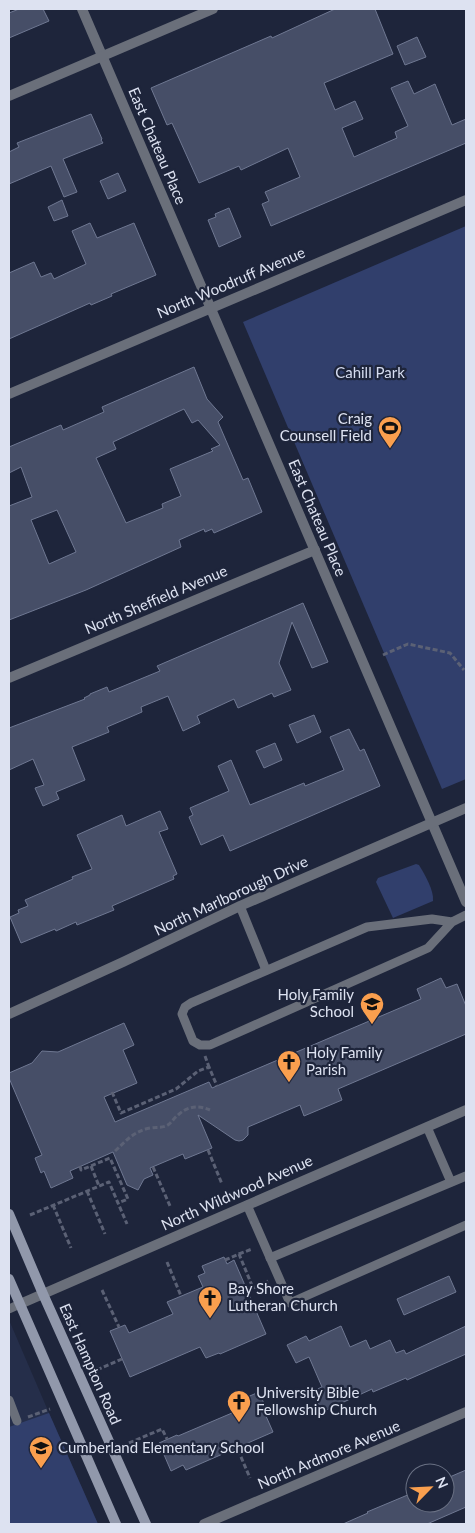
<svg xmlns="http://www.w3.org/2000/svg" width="475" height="1533" viewBox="0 0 475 1533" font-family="Lato,sans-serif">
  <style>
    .built { fill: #252e4a }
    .green { fill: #313f6c }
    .building { fill: #464e67; stroke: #6f7892; fill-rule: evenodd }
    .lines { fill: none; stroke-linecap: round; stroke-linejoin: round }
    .path { stroke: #5b6175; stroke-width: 3; stroke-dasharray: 5 2.5; stroke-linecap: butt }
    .service { stroke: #6a6f7a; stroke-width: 9 }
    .minor { stroke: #6a6f7a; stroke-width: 10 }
    .tertiary { stroke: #6a6f7a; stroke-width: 10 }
    .secondary { stroke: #9198ab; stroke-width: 10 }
    .labels { text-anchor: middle; stroke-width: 4.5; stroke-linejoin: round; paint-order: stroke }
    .street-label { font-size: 15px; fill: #dde2f1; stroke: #1e253b }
    .park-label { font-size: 15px; fill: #d5dcf0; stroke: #1e253b }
    .poi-label { font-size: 15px; fill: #dde2f1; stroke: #1e253b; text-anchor: start }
  </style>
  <rect width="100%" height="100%" fill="#1e253b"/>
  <!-- built -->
  <polygon class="built" points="9,1320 49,1413 98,1524 9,1524"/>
  <!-- green -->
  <g class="green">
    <polygon points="466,226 466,779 442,789 243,322"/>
    <path d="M416 864 419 865C425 875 434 890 433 901L393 918 376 882 378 878Z"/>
    <polygon points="49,1413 98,1524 9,1524 9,1427"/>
  </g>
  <!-- building -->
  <g class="building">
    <polygon points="19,9 43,9 49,21 9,38 9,13"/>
    <polygon points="335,9 375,9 393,54 324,83 335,110 355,101 363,119 342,128 354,157 397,138 395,132 408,126 391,88 408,81 414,94 435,84 452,125 466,119 466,143 271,226 262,204 269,201 265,192 300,177 288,148 241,170 239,166 199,183 172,123 167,125 151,88 271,36 272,38"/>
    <polygon points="417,37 426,57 405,65 397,46"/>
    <polygon points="91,114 102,139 101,140 103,143 63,159 77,192 64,197 51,166 9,184 9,152 19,147 17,143"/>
    <polygon points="118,173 126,191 108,199 100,181"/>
    <polygon points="62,200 68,216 54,221 48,207"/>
    <polygon points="229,208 241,237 219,247 208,220 216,217 215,214"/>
    <polygon points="90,223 97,238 134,223 156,275 111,294 112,296 91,305 90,303 9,339 9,273 34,262 41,277 51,273 54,279 86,264 72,231"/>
    <path d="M194 367 207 399 223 417 218 422 243 480 248 478 262 512 214 533 212 529 205 532 204 529 179 540 181 547 86 590 9 620V506L32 497 21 467 9 473V447L61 425 63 430 104 412 102 407ZM184 409 192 423 198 420 220 445 211 449 213 451 170 469 181 496 162 504 163 508 126 523 96 458 116 449 113 442ZM57 510 76 552 49 564 31 520Z"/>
    <polygon points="303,603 328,662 312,668 292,622 279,663 291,690 274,697 272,693 238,708 234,699 197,716 200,723 183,731 168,696 141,707 142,712 107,727 109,732 72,747 85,780 56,792 59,799 43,806 35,788 44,785 33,759 9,770 9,728 85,699 84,698 90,695 90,694 107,687 109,692 160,671 157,666"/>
    <polygon points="314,715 321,732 297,743 289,725"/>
    <polygon points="349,729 360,751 364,749 380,786 230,851 223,835 201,845 189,817 193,815 190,808 229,791 218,766 231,760 250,805 304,783 305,786 344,770 330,737"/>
    <polygon points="275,743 282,760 264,768 256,751"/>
    <polygon points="160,811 168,829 159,832 177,874 173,876 174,879 112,906 114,910 77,925 76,922 56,931 55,929 21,943 10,917 19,913 18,910 28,906 25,900 73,879 72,877 92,869 77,835 122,815 126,826"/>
    <polygon points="441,978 446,988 457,984 466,1006 466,1034 338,1089 342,1100 304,1116 300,1105 248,1127 248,1135 243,1140 239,1141 235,1140 198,1115 212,1148 185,1159 183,1154 150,1168 153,1175 144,1179 138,1190 127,1185 113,1152 70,1171 73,1178 51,1188 44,1171 41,1173 35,1158 42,1155 9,1078 9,1073 32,1063 42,1051 58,1052 124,1023 134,1045 123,1050 137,1083 104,1097 115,1122 209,1082 212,1088 421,999 417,989"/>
    <polygon points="224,1257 227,1264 234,1260 266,1334 220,1354 219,1353 206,1358 200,1347 130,1377 110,1331 125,1325 129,1333 173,1314 167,1302 203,1287 198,1276 205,1273 202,1266"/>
    <polygon points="449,1276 456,1292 404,1315 397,1299"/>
    <polygon points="341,1326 350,1347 366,1340 370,1349 390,1340 396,1353 404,1350 406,1354 466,1326 466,1354 407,1380 406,1378 373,1392 372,1389 322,1412 313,1391 322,1387 309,1357 296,1363 287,1345 306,1336 309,1341"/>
    <polygon points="259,1392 265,1406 262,1407 273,1432 186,1470 183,1465 171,1471 159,1443 177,1435 178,1436 232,1413 229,1405"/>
    <polygon points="466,1470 466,1507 427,1524 343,1524 368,1513 367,1512 410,1494 414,1503 445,1503 445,1479"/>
  </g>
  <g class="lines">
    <!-- path -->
    <g class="path">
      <polyline points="383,655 408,644 450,653 464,670"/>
      <polyline points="205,1056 209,1067"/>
      <polyline points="112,1092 121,1113 176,1089 198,1071 209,1067 217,1086"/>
      <polyline points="208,1150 222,1184"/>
      <path d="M115 1151C126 1141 134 1131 150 1128 156 1127 161 1128 166 1126 171 1124 173 1119 177 1116 187 1106 198 1105 210 1110"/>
      <polyline points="80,1166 81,1170 110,1158 128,1199 118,1203"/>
      <polyline points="91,1166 99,1186"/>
      <polyline points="153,1167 170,1206"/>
      <polyline points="87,1191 105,1234"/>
      <polyline points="53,1205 71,1248"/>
      <polyline points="30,1215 109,1182 127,1224"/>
      <polyline points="239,1254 252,1249"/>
      <polyline points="225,1260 239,1254 253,1288 268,1281"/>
      <polyline points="167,1262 181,1296"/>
      <polyline points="102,1290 119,1327"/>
      <polyline points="97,1370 122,1359"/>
      <polyline points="28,1417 50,1409"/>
      <polyline points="129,1443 162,1429 167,1439"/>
      <polyline points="238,1450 250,1478"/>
    </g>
    <!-- service -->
    <g class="service">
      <polyline points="240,906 266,970"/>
      <polyline points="452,922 432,919 367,927 191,1003 185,1007 182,1014 193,1041 200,1045 210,1045 428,948 452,922 466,915"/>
      <polyline points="427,1127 451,1182"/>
      <polyline points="247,1205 290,1303 466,1225"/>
      <polyline points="270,1258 466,1176"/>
      <polyline points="9,1309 20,1304"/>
      <polyline points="9,1400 17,1421"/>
    </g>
    <!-- minor -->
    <g class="minor">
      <polyline points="82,9 466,902"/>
      <polyline points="9,96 213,9"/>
      <polyline points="9,394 466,200"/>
      <polyline points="9,678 315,550"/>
      <polyline points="20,1304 466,1110"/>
      <polyline points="204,1524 466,1412"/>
    </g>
    <!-- tertiary -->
    <polyline class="tertiary" points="9,1014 123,962 240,906 466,808"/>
    <!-- secondary -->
    <g class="secondary">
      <polyline points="9,1214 43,1294 146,1524"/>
      <polyline points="9,1279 116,1524"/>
    </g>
  </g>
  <!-- icons -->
  <defs>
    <g id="stadium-pin" transform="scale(1.25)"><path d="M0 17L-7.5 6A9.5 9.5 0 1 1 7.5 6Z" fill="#fa9f4e" stroke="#1e253b"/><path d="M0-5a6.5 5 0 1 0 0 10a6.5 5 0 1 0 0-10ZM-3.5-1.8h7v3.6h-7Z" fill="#111"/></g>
    <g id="school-pin" transform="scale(1.25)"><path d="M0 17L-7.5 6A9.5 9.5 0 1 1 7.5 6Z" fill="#fa9f4e" stroke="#1e253b"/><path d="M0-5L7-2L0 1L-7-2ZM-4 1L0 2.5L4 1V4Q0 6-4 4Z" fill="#111"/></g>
    <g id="church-pin" transform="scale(1.25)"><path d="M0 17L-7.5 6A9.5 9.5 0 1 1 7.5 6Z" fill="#fa9f4e" stroke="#1e253b"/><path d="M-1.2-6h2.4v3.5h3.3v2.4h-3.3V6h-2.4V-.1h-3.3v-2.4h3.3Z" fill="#111"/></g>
  </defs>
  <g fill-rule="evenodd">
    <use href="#stadium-pin" x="390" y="428"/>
    <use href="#school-pin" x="372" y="1004"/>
    <use href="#church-pin" x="289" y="1062"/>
    <use href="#church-pin" x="210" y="1298"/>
    <use href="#church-pin" x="239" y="1402"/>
    <use href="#school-pin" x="41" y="1448"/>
  </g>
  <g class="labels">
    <!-- street labels -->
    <g class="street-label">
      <text transform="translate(157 146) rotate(67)" y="5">East Chateau Place</text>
      <text transform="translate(231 283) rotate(-23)" y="5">North Woodruff Avenue</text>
      <text transform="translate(317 518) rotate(67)" y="5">East Chateau Place</text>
      <text transform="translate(156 600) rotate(-23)" y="5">North Sheffield Avenue</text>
      <text transform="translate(231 896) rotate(-25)" y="5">North Marlborough Drive</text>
      <text transform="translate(237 1193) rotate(-24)" y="5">North Wildwood Avenue</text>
      <text transform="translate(90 1364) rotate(66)" y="5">East Hampton Road</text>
      <text transform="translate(329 1455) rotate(-23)" y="5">North Ardmore Avenue</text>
    </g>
    <!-- park labels -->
    <g class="park-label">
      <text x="370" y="378">Cahill Park</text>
    </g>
    <!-- poi labels -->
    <g class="poi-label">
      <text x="372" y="424" text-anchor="end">Craig<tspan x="372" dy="17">Counsell Field</tspan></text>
      <text x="354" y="1000" text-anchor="end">Holy Family<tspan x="354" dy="17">School</tspan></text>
      <text x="306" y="1058">Holy Family<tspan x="306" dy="17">Parish</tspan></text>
      <text x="228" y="1294">Bay Shore<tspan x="228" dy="17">Lutheran Church</tspan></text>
      <text x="256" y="1398">University Bible<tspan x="256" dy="17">Fellowship Church</tspan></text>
      <text x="58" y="1453">Cumberland Elementary School</text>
    </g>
  </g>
  <!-- border -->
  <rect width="475" height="1533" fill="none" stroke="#dde2f1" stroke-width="20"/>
  <!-- north arrow -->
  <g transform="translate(430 1488) rotate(66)"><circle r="24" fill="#1e253b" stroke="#6a7184"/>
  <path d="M0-4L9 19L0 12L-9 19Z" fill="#fa9f4e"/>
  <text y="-8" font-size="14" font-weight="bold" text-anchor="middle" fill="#dde2f1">N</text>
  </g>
</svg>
